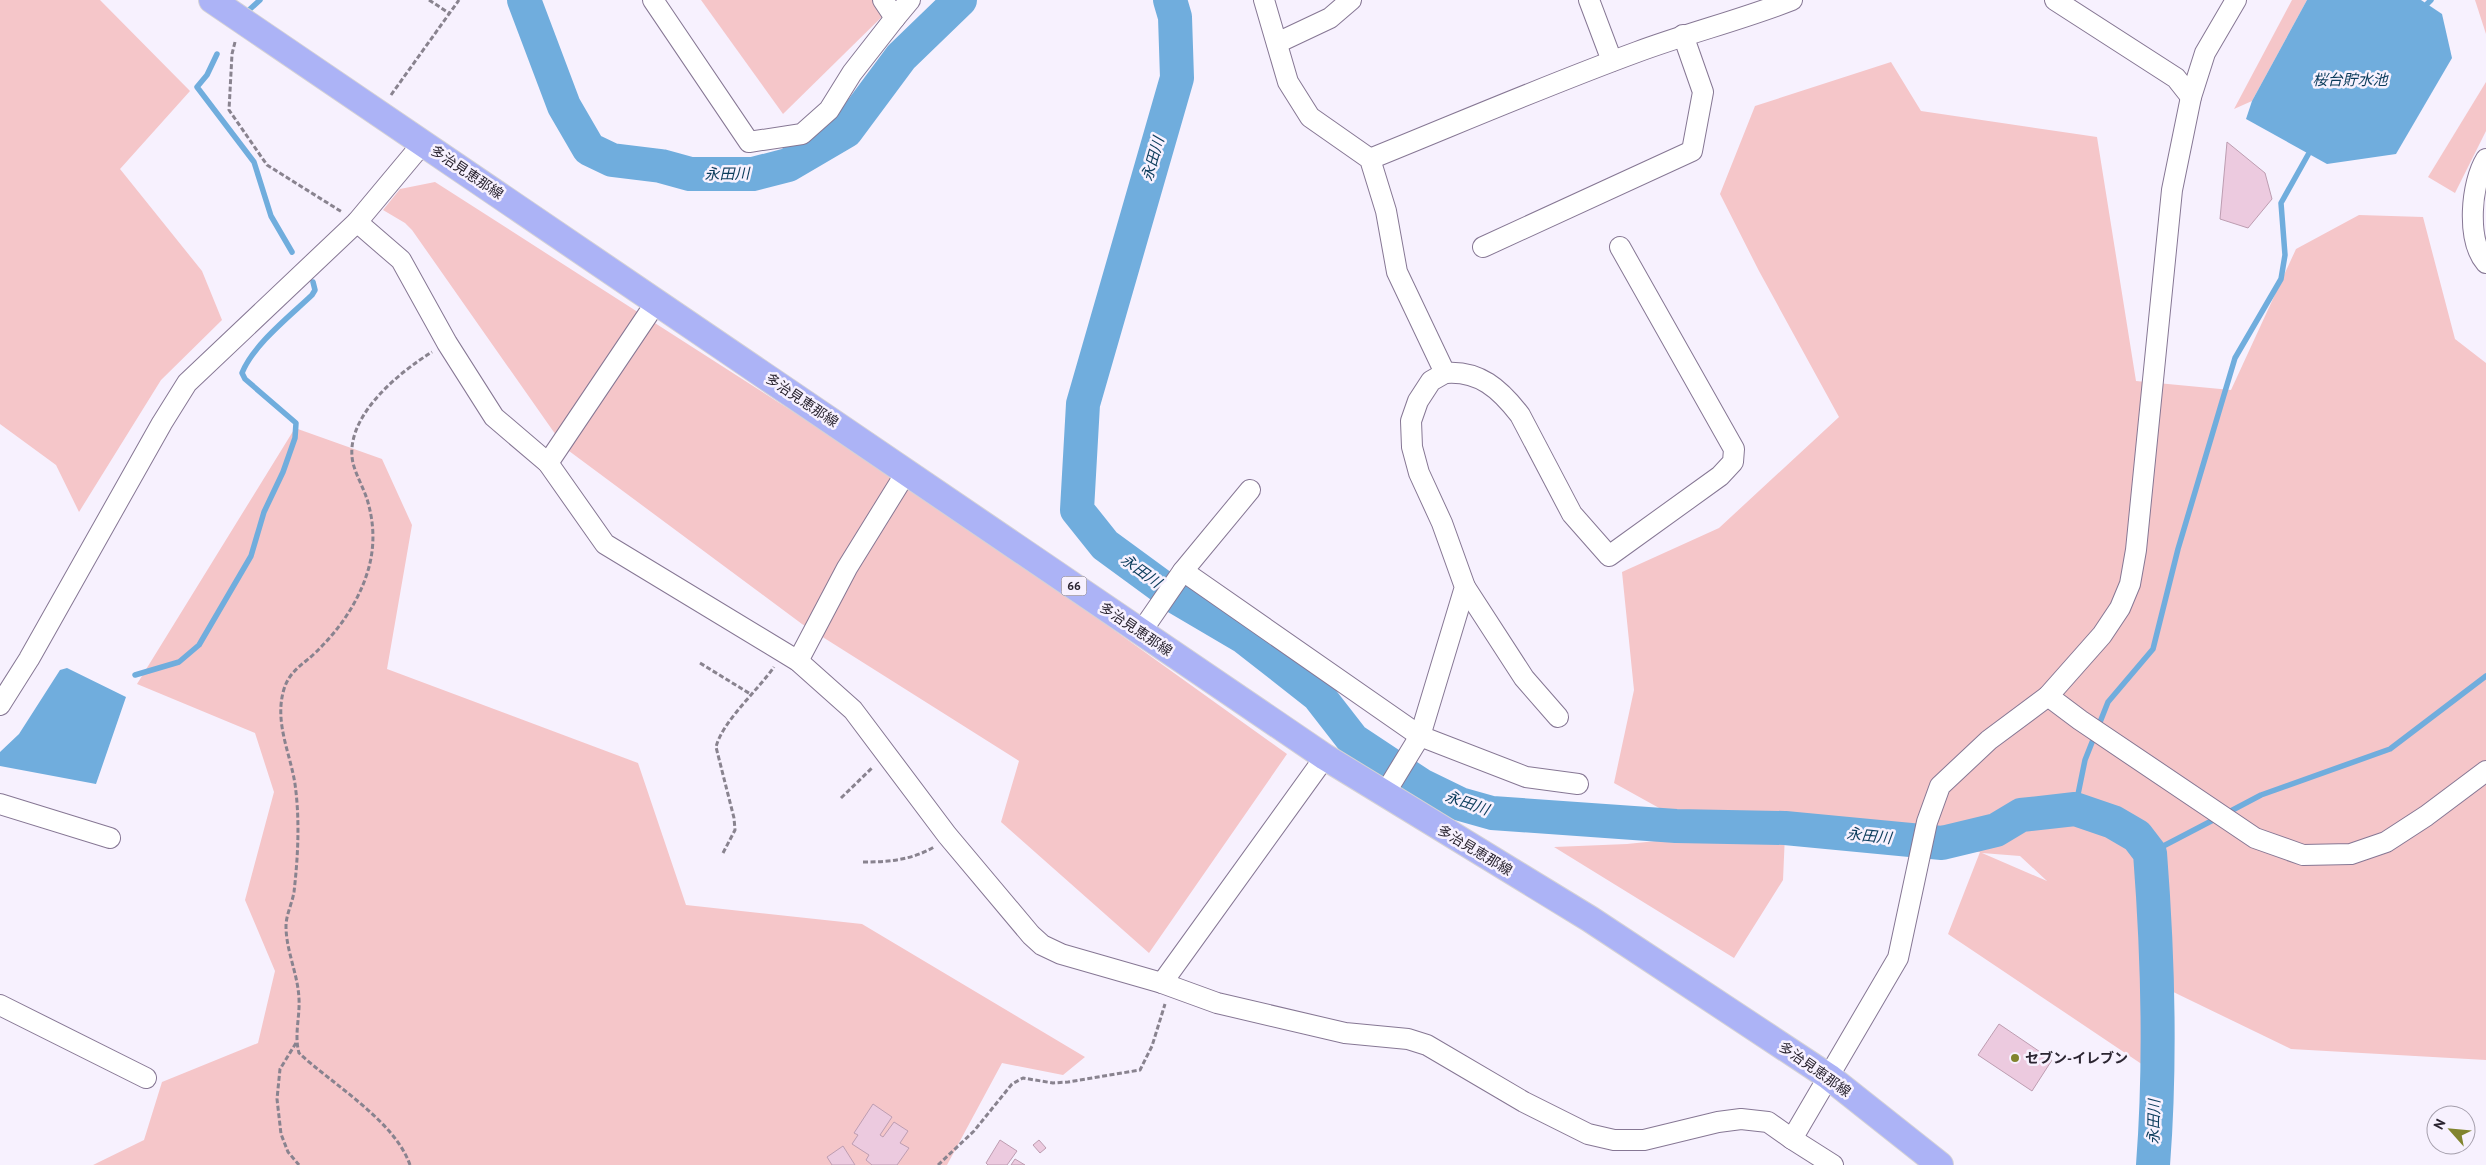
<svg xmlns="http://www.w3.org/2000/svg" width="2486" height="1165" viewBox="0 0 2486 1165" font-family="'PT Sans','Noto Sans JP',sans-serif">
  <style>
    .green { fill: #f5c6c9; fill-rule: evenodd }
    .water { fill: #70addd }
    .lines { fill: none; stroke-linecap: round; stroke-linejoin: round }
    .stream { stroke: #70addd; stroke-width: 5.5 }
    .river { stroke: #70addd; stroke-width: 34 }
    .building { fill: #eccadf; stroke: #bd9db1 }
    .minor-casing { stroke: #867794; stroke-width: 22 }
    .major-casing { stroke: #d5d3d6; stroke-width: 28 }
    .path { stroke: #89838f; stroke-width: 3; stroke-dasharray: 5 2.5; stroke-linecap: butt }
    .minor { stroke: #fff; stroke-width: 20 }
    .major { stroke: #acb3f6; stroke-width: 26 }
    .poi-dot { fill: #81842e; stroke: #f7f1fe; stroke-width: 2 }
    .labels { text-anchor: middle; stroke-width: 5; stroke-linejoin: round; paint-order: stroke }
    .shield { fill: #f7f1fe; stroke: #68626e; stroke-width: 1 }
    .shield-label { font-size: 12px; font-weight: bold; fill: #2b2531 }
    .street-label { font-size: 14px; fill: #2b2531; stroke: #f7f1fe }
    .poi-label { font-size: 14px; font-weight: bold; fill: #2b2531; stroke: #f7f1fe; text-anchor: start }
    .water-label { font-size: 15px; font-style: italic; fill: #0a3b5b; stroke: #f7f1fe }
  </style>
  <rect width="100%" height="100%" fill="#f7f1fe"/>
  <!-- green -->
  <g class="green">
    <polygon points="0,0 100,0 190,91 120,169 202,271 222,320 161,380 79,512 56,465 0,424"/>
    <polygon points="701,0 899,0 783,114"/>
    <polygon points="2292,0 2307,0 2252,101 2234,109"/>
    <polygon points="2475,0 2486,0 2486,34"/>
    <path d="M1891 62 1921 111 2097 137 2136 381 2231 390 2296 249 2359 215 2423 217 2455 339 2486 363V1060L2291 1049 2163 987 2153 978 2149 1069 1948 934 1980 852 1785 834 1783 880 1734 958 1554 847 1627 844 1753 831 1688 824 1614 783 1634 690 1622 572 1719 528 1839 417 1759 271 1720 194 1755 106ZM1982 853 2020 856 2047 881Z"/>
    <polygon points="2486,82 2486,131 2455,193 2428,177"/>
    <polygon points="435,182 948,511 1287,754 1149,953 1001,822 1019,761 802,624 565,448 412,230 405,223 383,210 400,189"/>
    <polygon points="295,428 382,459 412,525 387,669 638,763 686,905 862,924 1085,1057 1063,1075 1002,1063 947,1165 93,1165 144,1140 162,1082 258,1043 275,971 245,900 274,792 255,733 137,684"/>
  </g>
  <!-- water -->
  <g class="water">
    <polygon points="2307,0 2421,0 2442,14 2452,58 2396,154 2327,164 2246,119 2252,101"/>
    <polygon points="67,668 126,697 96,784 0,766 0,752 19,734 60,670"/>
  </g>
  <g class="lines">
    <!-- stream -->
    <g class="stream">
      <polyline points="2427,4 2431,0"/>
      <polyline points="249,10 260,0"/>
      <polyline points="217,54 207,75 197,87 254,162 271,216 292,252"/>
      <path d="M135 675 179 662 199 645 251 556 264 512 283 472 295 438 296 423 245 379 242 373C253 345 290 316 312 295L315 290 313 282"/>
      <polyline points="2075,809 2085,760 2108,702 2153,649 2178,549 2235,358 2281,279 2285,255 2281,203 2309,153"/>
      <polyline points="2225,814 2261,795 2390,749 2486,676"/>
      <polyline points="2150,853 2217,818"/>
    </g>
    <!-- river -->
    <g class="river">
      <polyline points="524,0 564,106 589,149 612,160 661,166 690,174 753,174 788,165 846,131 901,57 960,0"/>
      <path d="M1170 0 1175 17 1177 78 1083 404 1077 510 1105 545 1176 597 1244 637 1318 695 1353 740 1421 785 1460 804 1492 813 1676 826 1785 828 1942 843 1996 830 2021 815 2075 809 2113 822 2137 836 2150 853C2158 956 2161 1062 2153 1165"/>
    </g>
  </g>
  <!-- building -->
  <g class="building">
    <polygon points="2227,142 2265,173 2272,199 2248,228 2220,219"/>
    <polygon points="1999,1024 2052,1060 2032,1091 1978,1055"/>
    <polygon points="873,1104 892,1117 880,1135 883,1137 894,1122 908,1131 900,1143 909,1148 897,1165 872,1165 866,1160 869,1155 852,1144 858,1135 854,1133"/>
    <polygon points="1000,1140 1017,1151 1007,1165 988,1165 986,1163"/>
    <polygon points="1039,1140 1046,1148 1040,1153 1033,1145"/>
    <polygon points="843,1146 855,1165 832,1165 827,1157"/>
    <polygon points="1015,1159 1025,1165 1011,1165"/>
  </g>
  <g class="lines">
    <!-- minor casing -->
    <g class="minor-casing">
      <g id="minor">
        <polyline points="653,0 749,142 802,134 829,110 852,73 895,18"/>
        <polyline points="883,0 895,18 910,0"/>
        <polyline points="1264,0 1288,82 1310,117 1370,159 1386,211 1397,272 1445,373 1431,381 1418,401 1411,421 1412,447 1419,473 1442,523 1465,587 1420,736 1384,795"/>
        <polyline points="1589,0 1612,61"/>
        <polyline points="2055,0 2176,78 2191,97"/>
        <polyline points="1277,43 1330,18 1351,0"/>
        <path d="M1370 159C1459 123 1547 85 1637 52 1688 33 1741 20 1792 0"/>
        <path d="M2486 159C2471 183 2466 240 2486 263"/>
        <polyline points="357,222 401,260 447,343 494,417 548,463 605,544 798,661 853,710 947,835 1031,935 1042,945 1061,954 1162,983 1217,1003 1345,1033 1408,1039 1427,1045 1524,1102 1588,1134 1614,1140 1644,1140 1718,1122 1741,1119 1768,1122 1792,1139 1898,958 1927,822 1940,786 1989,740 2048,696 2102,635 2120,608 2130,584 2136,550 2172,190 2191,97 2205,53 2236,0"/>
        <polyline points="1483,247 1692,151 1703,92 1683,35"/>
        <path d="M1445 373C1479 370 1500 389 1520 415L1572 514 1609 556 1720 476 1733 462 1734 449 1620 247"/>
        <polyline points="548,463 657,301"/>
        <polyline points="1250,490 1183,571 1420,736 1526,777 1578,784"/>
        <polyline points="1465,587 1524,678 1558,717"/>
        <polyline points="1141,632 1183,571"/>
        <polyline points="798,661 847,568 907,471"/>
        <polyline points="2048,696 2080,720 2255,838 2303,855 2351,854 2386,842 2426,816 2486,771"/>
        <polyline points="0,705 29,659 162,423 187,383 357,222 423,143"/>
        <polyline points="0,804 110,838"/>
        <polyline points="1162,983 1325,757"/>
        <polyline points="0,1005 146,1078"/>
        <polyline points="1792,1139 1833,1165"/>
      </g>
    </g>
    <!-- major casing -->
    <g class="major-casing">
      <polyline id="major" points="212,0 1325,757 1590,919 1829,1077 1940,1165"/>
    </g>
    <!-- path -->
    <g class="path">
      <polyline points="429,0 449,13"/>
      <polyline points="235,42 232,54 229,110 267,165 342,212"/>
      <polyline points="391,95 459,0"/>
      <polyline points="700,663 752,695"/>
      <polyline points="841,798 873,767"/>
      <path d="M723 853 735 830 734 818 716 747C722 722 758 690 774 667"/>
      <path d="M863 862C888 862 912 860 934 847"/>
      <polyline points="296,1043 280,1069 277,1099 281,1134 288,1152 299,1165"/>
      <path d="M410 1165C395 1121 332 1084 299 1053 294 1035 300 1017 299 999 298 974 286 951 286 926 286 915 292 904 294 892 298 857 300 820 295 784 290 752 274 722 284 689 290 670 303 665 316 652 340 629 360 600 369 567 375 544 374 522 367 499 363 487 356 475 353 463 343 418 398 373 432 352"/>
      <polyline points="938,1165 974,1131 1012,1084 1023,1078 1053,1083 1068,1082 1140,1070 1152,1046 1165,1004"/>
    </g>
    <!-- minor -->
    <use href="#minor" class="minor"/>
    <!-- major -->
    <use href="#major" class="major"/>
  </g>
  <!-- markers -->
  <circle class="poi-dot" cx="2015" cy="1058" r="5"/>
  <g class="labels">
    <!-- shield labels -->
    <rect class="shield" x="1061.5" y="576.5" width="25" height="19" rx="4"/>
    <g class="shield-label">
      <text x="1074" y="590">66</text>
    </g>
    <!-- street labels -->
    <g class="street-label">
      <text transform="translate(467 172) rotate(34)" y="5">多治見恵那線</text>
      <text transform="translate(802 400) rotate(34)" y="5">多治見恵那線</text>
      <text transform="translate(1136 629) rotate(34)" y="5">多治見恵那線</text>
      <text transform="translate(1475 850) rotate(31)" y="5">多治見恵那線</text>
      <text transform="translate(1815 1069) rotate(35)" y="5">多治見恵那線</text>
    </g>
    <!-- poi labels -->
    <g class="poi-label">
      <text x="2025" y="1063">セブン-イレブン</text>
    </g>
    <!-- water labels -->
    <g class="water-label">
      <text x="2350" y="85">桜台貯水池</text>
      <text transform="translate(1153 159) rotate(-74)" y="5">永田川</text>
      <text transform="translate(727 174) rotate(-1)" y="5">永田川</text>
      <text transform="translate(1141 571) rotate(36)" y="5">永田川</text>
      <text transform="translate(1467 803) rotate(19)" y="5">永田川</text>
      <text transform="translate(1869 836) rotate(6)" y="5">永田川</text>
      <text transform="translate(2154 1122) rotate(-89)" y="5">永田川</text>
    </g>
  </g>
  <!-- north arrow -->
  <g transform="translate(2451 1130) rotate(297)"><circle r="24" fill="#f7f1fe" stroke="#a59fac"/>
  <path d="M0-4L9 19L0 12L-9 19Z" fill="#81842e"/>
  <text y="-8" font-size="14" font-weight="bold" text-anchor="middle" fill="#2b2531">N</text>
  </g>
</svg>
